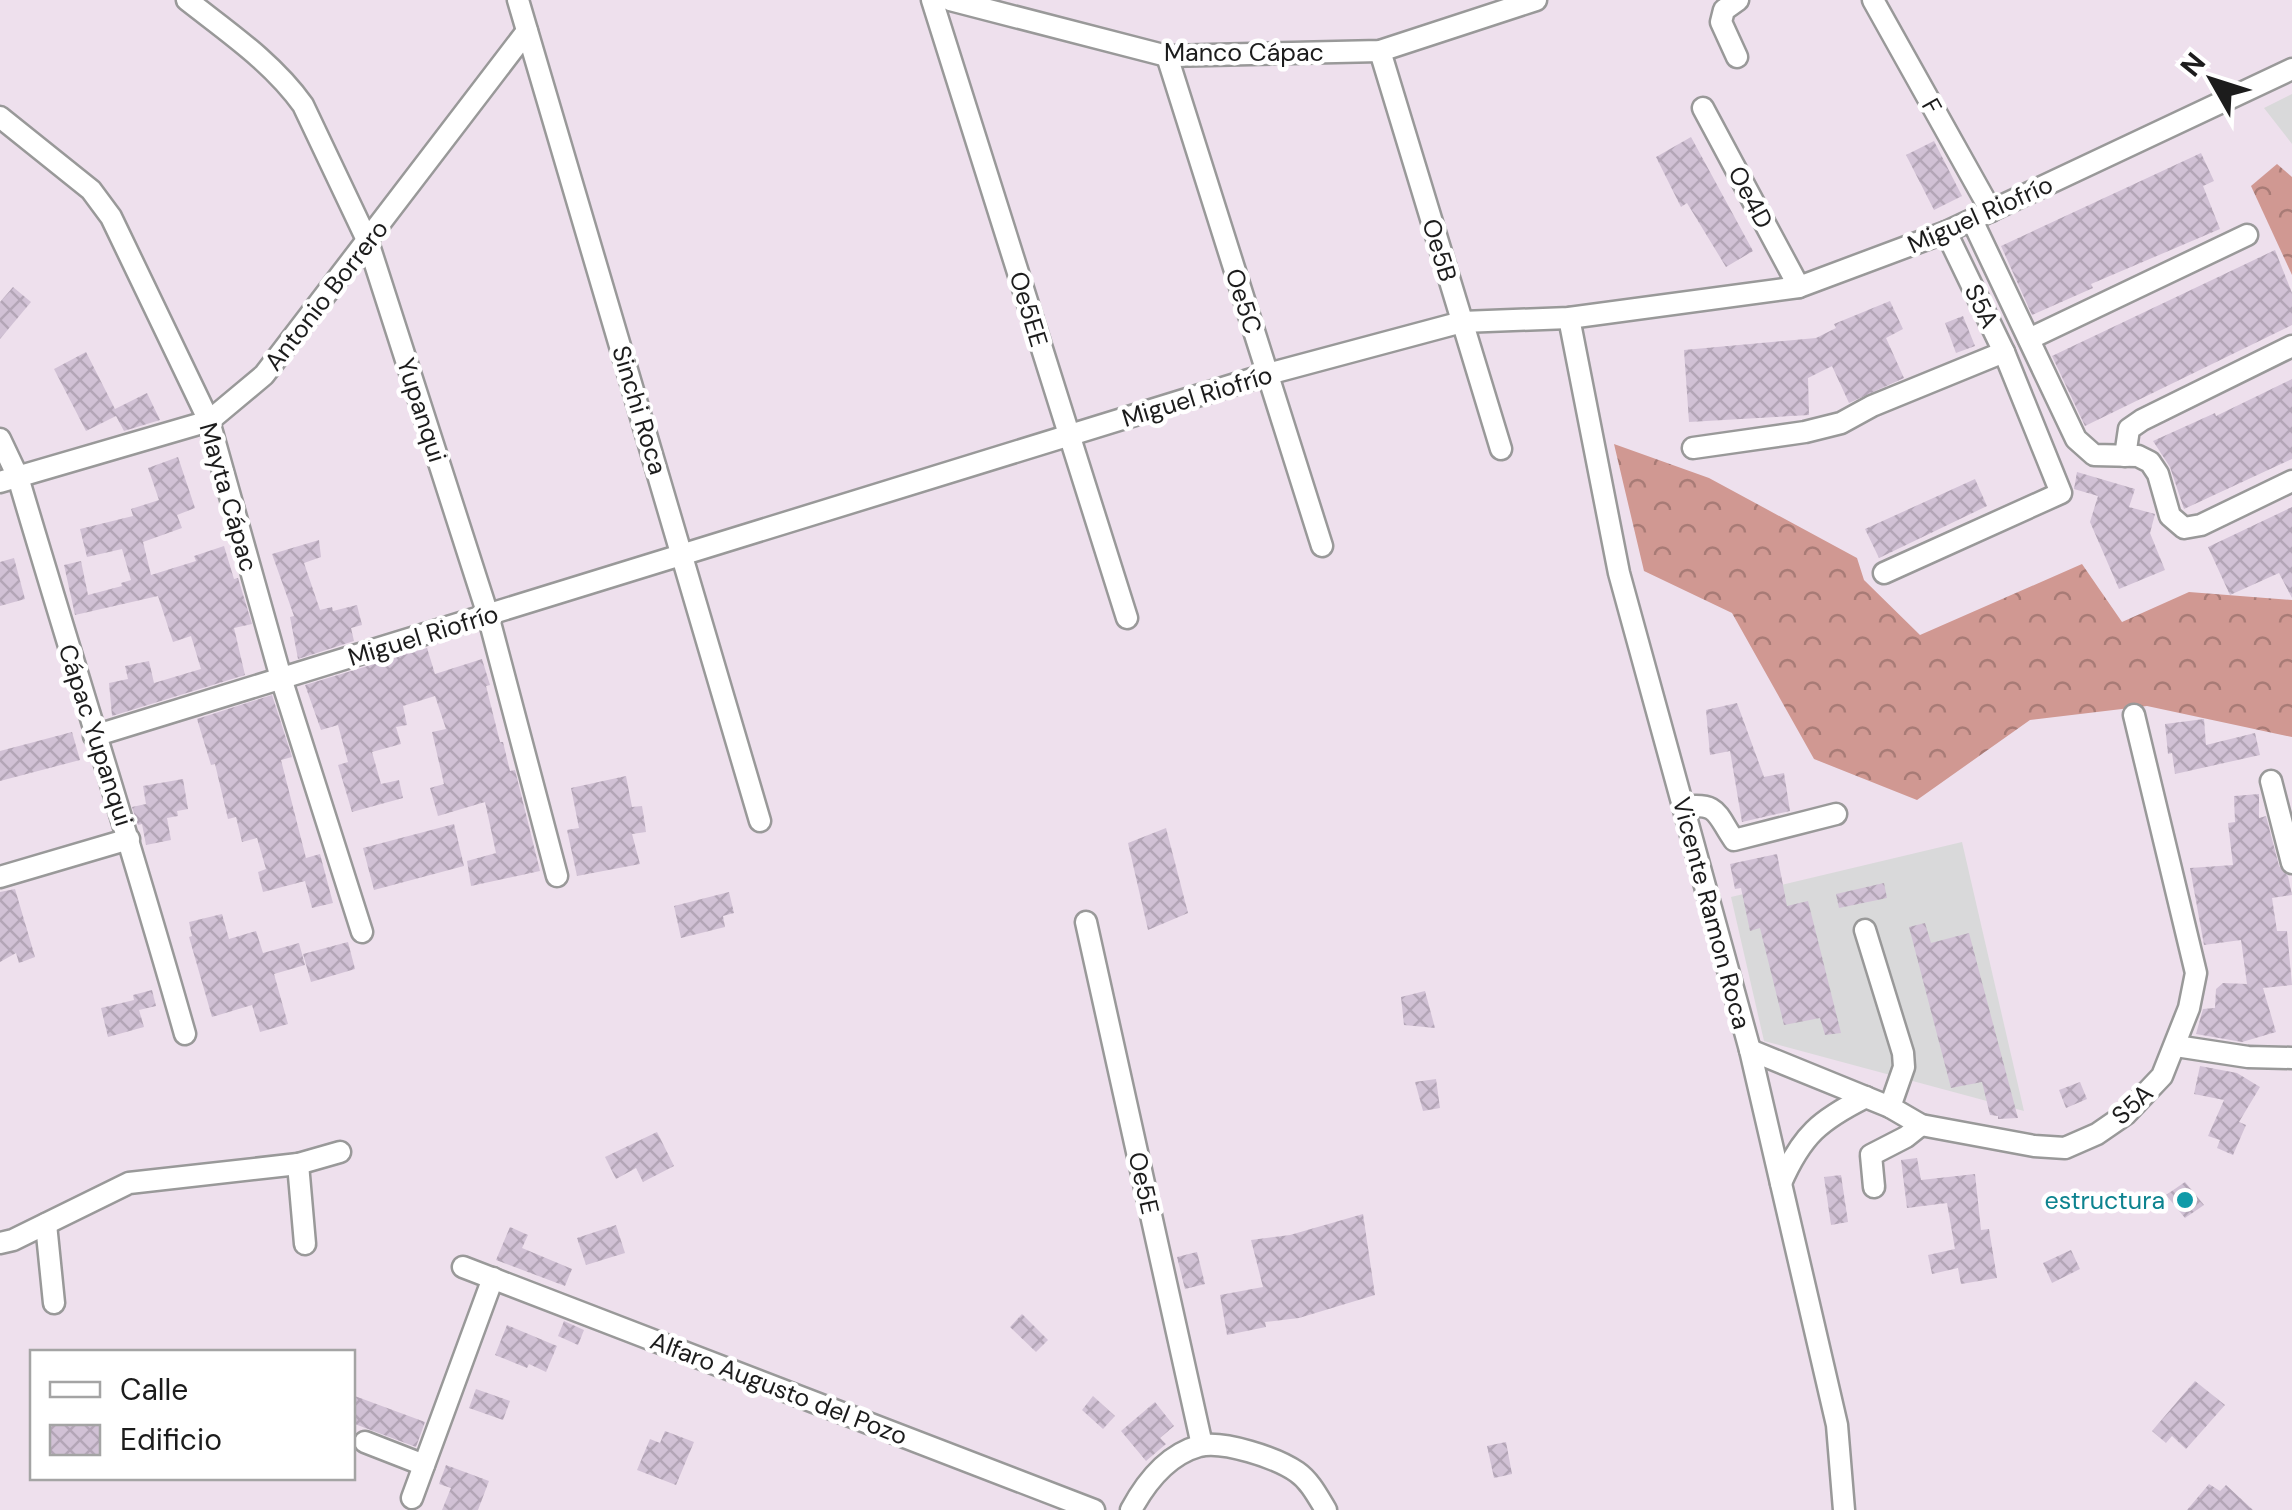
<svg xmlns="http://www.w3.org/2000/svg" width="2292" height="1510" viewBox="0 0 2292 1510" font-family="'DM Sans',sans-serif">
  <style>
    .residential { fill: #d9d9da }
    .forest { fill: url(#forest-crowns) }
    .building { fill: url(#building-cross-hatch) }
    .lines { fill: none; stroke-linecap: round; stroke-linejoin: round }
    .street-casing { stroke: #999; stroke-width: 25 }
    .street { stroke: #fff; stroke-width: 20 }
    .culture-dot { fill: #0f9aa8; stroke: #fff; stroke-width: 4 }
    .labels { text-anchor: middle; stroke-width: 9; stroke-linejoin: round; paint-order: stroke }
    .street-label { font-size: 25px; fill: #1c1c1c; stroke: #fff }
    .culture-label { font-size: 25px; fill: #0d838f; stroke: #fff; text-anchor: end }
  </style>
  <defs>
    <pattern id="forest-crowns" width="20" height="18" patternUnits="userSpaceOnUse" patternTransform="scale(2.5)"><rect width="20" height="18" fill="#d09892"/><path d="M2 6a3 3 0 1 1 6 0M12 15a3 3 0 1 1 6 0" fill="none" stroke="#a87b76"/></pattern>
    <pattern id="building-cross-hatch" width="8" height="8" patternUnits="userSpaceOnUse" patternTransform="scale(2.5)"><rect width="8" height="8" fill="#d1c1d5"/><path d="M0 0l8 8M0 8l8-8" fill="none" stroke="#b3a5b6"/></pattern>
  </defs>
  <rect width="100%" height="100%" fill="#eee0ed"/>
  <!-- residential -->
  <g class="residential">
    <polygon points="2292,94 2292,144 2264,108"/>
    <polygon points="1962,842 2024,1111 1764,1041 1731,897"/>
  </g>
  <!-- forest -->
  <g class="forest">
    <polygon points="2277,164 2292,177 2292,275 2251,186"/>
    <polygon points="1614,444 1709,478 1857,558 1864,580 1920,635 2082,564 2122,622 2189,592 2292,600 2292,737 2147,706 2030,720 1917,800 1814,759 1732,613 1644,571"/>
  </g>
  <!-- building -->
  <g class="building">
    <polygon points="1691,137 1753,251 1726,267 1687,203 1681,207 1656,157"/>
    <polygon points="1934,141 1962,196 1934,210 1906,155"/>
    <polygon points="2201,153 2214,181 2203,186 2220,229 2091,284 2093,288 2032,315 2001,246"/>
    <polygon points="2275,250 2292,293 2292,325 2085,426 2052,356"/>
    <polygon points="13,287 31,302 0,339 0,302"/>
    <polygon points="1890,301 1903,329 1886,338 1904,378 1849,403 1832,366 1808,378 1809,415 1689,422 1684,350 1816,338 1836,328 1834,324"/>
    <polygon points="1963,316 1975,346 1956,353 1945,323"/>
    <polygon points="86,352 115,409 147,393 160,420 124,431 116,416 86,431 54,369"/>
    <polygon points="2292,379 2292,459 2184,509 2170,467 2153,441 2215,413 2216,416"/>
    <polygon points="178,457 195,508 177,515 182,528 143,542 151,575 196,561 194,556 224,546 234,579 238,578 252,624 234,628 245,675 112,716 109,683 128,679 125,666 149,661 154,683 201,669 191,636 173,642 158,596 75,615 64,565 81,561 88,595 122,586 121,583 131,580 122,549 87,557 80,529 133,516 131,509 159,500 148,468"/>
    <polygon points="2077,472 2135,489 2129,507 2155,514 2150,533 2165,570 2119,589 2090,522 2098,496 2074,489"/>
    <polygon points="1975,479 1987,506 1879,558 1865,529"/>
    <polygon points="2292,507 2292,598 2279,573 2230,595 2208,547"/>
    <polygon points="319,540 321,557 304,563 320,610 332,607 333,611 357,605 362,625 351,628 354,641 298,659 290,617 294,616 272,554"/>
    <polygon points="14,558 25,599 0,606 0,562"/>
    <polygon points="427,648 435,674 482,659 490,685 486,686 500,742 503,742 510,771 515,770 540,871 471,886 467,861 496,853 485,802 438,816 430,788 444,784 432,732 446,729 435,696 403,706 407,725 396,727 401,744 372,752 381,784 399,780 403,798 352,812 338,765 348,762 338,725 321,730 305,685"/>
    <polygon points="272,695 292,757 281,760 306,858 320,854 333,903 312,908 305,881 263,892 258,872 266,869 257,838 242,842 236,817 228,819 215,764 211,765 197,719"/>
    <polygon points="1737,703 1764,777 1784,773 1790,811 1742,822 1730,751 1710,755 1706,710"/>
    <polygon points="2204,719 2206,745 2255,733 2260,755 2175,774 2172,753 2168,754 2165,724"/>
    <polygon points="72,732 80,760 0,781 0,751"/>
    <polygon points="626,776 632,807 642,806 644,818 646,832 632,834 640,864 577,876 567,830 579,828 571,788"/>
    <polygon points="183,779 188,809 177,811 178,816 167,818 171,840 146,845 142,824 138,825 132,807 146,804 143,786"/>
    <polygon points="2259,794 2259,818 2266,816 2279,866 2288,876 2292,895 2272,898 2277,931 2287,931 2292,985 2263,988 2276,1032 2242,1042 2196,1034 2203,1009 2215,1008 2216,989 2223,983 2247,984 2241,940 2204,945 2190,868 2233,865 2228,823 2235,822 2234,796"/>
    <polygon points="454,824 464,866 374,890 363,848"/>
    <polygon points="1166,828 1188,913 1148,930 1128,843"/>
    <polygon points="1777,854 1787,906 1808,901 1841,1033 1825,1035 1820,1018 1784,1025 1760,928 1750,931 1741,888 1735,889 1730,864"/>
    <polygon points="1884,883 1887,898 1839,908 1836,894"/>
    <polygon points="15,889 35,957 19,963 16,953 0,962 0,892"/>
    <polygon points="729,892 734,913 723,916 725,927 681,938 674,906"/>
    <polygon points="222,914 229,939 256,931 263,953 299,943 305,965 274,974 288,1024 260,1032 252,1005 212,1017 189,937 192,936 189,922"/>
    <polygon points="1925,923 1931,943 1969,933 2018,1118 1998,1119 1998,1116 1990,1115 1982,1082 1951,1088 1909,927"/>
    <polygon points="348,942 355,969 311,982 303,954"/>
    <polygon points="152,990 156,1006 139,1010 144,1027 108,1037 101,1008 134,1000 133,995"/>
    <polygon points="1425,991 1435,1028 1404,1025 1401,997"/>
    <polygon points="2200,1066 2237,1073 2260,1087 2239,1122 2246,1125 2233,1155 2217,1148 2220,1140 2208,1136 2224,1100 2194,1094"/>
    <polygon points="1436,1079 1440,1108 1423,1111 1415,1082"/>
    <polygon points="2080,1082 2087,1099 2066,1108 2059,1090"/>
    <polygon points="657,1132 674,1166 643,1182 636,1168 616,1179 605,1157"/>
    <polygon points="1917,1158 1921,1180 1975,1174 1981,1230 1989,1229 1997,1278 1961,1284 1958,1268 1932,1274 1928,1255 1955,1249 1947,1203 1907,1208 1901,1160"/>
    <polygon points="1841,1175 1848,1222 1831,1225 1824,1177"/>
    <polygon points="2185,1182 2204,1205 2185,1218 2166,1195"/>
    <polygon points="1363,1214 1375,1295 1299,1318 1265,1322 1266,1327 1227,1335 1220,1295 1263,1287 1251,1240 1290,1235"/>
    <polygon points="616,1225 625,1253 586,1265 577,1238"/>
    <polygon points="510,1227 528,1235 522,1248 572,1269 565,1286 496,1260"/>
    <polygon points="2071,1250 2080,1269 2052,1283 2043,1263"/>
    <polygon points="1197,1252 1205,1284 1185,1289 1177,1257"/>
    <polygon points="1022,1314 1048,1340 1036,1352 1010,1327"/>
    <polygon points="564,1321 584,1330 578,1345 558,1336"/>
    <polygon points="507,1325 557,1346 546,1372 529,1364 527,1368 495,1355"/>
    <polygon points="2195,1381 2225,1405 2186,1449 2172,1436 2166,1443 2152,1431"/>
    <polygon points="476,1389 510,1401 503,1420 469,1408"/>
    <polygon points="352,1395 425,1422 416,1447 352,1423"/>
    <polygon points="1093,1396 1115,1416 1103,1429 1082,1410"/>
    <polygon points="1155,1402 1174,1426 1160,1438 1166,1444 1146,1461 1121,1431"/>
    <polygon points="665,1431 694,1442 676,1485 637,1470 650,1439 660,1443"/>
    <polygon points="1506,1442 1512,1474 1494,1478 1487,1446"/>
    <polygon points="446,1465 489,1481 478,1510 442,1510 451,1488 439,1484"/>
    <polygon points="2209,1484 2220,1491 2226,1485 2253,1510 2187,1510"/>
  </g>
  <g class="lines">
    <!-- street casing -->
    <g class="street-casing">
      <g id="street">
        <path d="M187 0C229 33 272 62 303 105L368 242 488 615 557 876"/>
        <polyline points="518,0 760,821"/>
        <polyline points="932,0 1127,618"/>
        <polyline points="950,0 1167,56 1380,51 1536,0"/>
        <polyline points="1873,0 1991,211"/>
        <polyline points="1380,51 1501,449"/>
        <polyline points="1167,56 1322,546"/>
        <polyline points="1737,57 1721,22 1724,10 1738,0"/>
        <polyline points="1703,108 1799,287"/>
        <polyline points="0,117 91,190 111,217 209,421 281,678 362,932"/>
        <polyline points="1972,220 2076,439 2094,455 2138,456 2150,462 2158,474 2170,516 2184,528 2201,525 2292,481"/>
        <polyline points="1569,318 1619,573 1750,1050 1837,1425 1844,1510"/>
        <polyline points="2029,339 2247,235"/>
        <path d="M0 439 18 477C73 663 132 847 185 1034"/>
        <polyline points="1693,448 1805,432 1841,423 1872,406 2004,352"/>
        <polyline points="2125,456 2129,429 2142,420 2292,346"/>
        <polyline points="0,482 209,421 264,375 527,31"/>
        <polyline points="1884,573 2061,493 2004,352 1946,232"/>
        <polyline points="94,736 1268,374 1462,322 1569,318 1799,287 1946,232 2292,69"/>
        <polyline points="2271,781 2292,863"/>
        <path d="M1683 807C1719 802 1716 814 1734 840L1836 814"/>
        <polyline points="0,877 129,839"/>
        <polyline points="1086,922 1202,1445"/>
        <polyline points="1865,930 1903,1053 1904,1067 1890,1107"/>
        <polyline points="2176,1046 2248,1057 2292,1058"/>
        <polyline points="1750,1050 1890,1107 1921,1125 2034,1146 2065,1148 2097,1134 2126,1114 2162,1076 2189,1008 2196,973 2134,715"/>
        <polyline points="298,1164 305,1244"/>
        <path d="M1781 1183C1802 1135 1820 1120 1866 1097"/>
        <polyline points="1874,1187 1871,1155 1906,1137 1921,1125"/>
        <polyline points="46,1224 54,1303"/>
        <polyline points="0,1243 13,1240 129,1183 298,1164 340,1152"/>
        <polyline points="463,1267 1094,1510"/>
        <polyline points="365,1442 424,1465"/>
        <polyline points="412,1498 493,1278"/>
        <path d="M1131 1510C1146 1482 1167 1455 1199 1446 1223 1440 1277 1458 1297 1472 1310 1481 1318 1497 1326 1510"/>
      </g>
    </g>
    <!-- street -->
    <use href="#street" class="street"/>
  </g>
  <!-- markers -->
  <circle class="culture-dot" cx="2185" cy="1200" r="10"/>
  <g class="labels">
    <!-- street labels -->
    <g class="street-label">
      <text x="1244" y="61">Manco Cápac</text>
      <text transform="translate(1932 106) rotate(61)" y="9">F</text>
      <text transform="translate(1751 197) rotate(62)" y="9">Oe4D</text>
      <text transform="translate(1980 214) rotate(-24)" y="9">Miguel Riofrío</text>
      <text transform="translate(1440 250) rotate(73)" y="9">Oe5B</text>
      <text transform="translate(326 295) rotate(-52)" y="9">Antonio Borrero</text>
      <text transform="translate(1244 301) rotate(72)" y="9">Oe5C</text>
      <text transform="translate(1982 306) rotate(64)" y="9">S5A</text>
      <text transform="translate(1029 309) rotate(73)" y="9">Oe5EE</text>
      <text transform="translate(1197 396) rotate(-17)" y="9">Miguel Riofrío</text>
      <text transform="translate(422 410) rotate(72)" y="9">Yupanqui</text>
      <text transform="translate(640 410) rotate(73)" y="9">Sinchi Roca</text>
      <text transform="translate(229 497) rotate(74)" y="9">Mayta Cápac</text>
      <text transform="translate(423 635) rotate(-17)" y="9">Miguel Riofrío</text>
      <text transform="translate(96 735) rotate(72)" y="9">Cápac Yupanqui</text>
      <text transform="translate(1712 913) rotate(75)" y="9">Vicente Ramon Roca</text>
      <text transform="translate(2132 1104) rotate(-43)" y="9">S5A</text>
      <text transform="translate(1144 1183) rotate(77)" y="9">Oe5E</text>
      <text transform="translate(779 1388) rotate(21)" y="9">Alfaro Augusto del Pozo</text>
    </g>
    <!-- culture labels -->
    <g class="culture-label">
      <text x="2165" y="1209">estructura</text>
    </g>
  </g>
  <!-- legend -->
  <rect x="30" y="1350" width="325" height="130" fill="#ffffff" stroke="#a4a4a4" stroke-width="2.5"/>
  <rect x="50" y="1382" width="50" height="15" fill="#ffffff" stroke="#a4a4a4" stroke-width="2.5"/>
  <text x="120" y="1400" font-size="30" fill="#1c1c1c">Calle</text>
  <rect x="50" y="1425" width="50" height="30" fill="url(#building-cross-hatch)" stroke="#a4a4a4" stroke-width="2.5"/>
  <text x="120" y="1450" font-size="30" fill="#1c1c1c">Edificio</text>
  <!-- north arrow -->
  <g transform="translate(2212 80) rotate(309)" stroke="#ffffff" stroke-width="8" paint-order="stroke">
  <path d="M0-8L18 38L0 25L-18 38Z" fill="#1c1c1c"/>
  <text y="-15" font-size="28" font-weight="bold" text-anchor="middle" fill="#1c1c1c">N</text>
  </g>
</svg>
